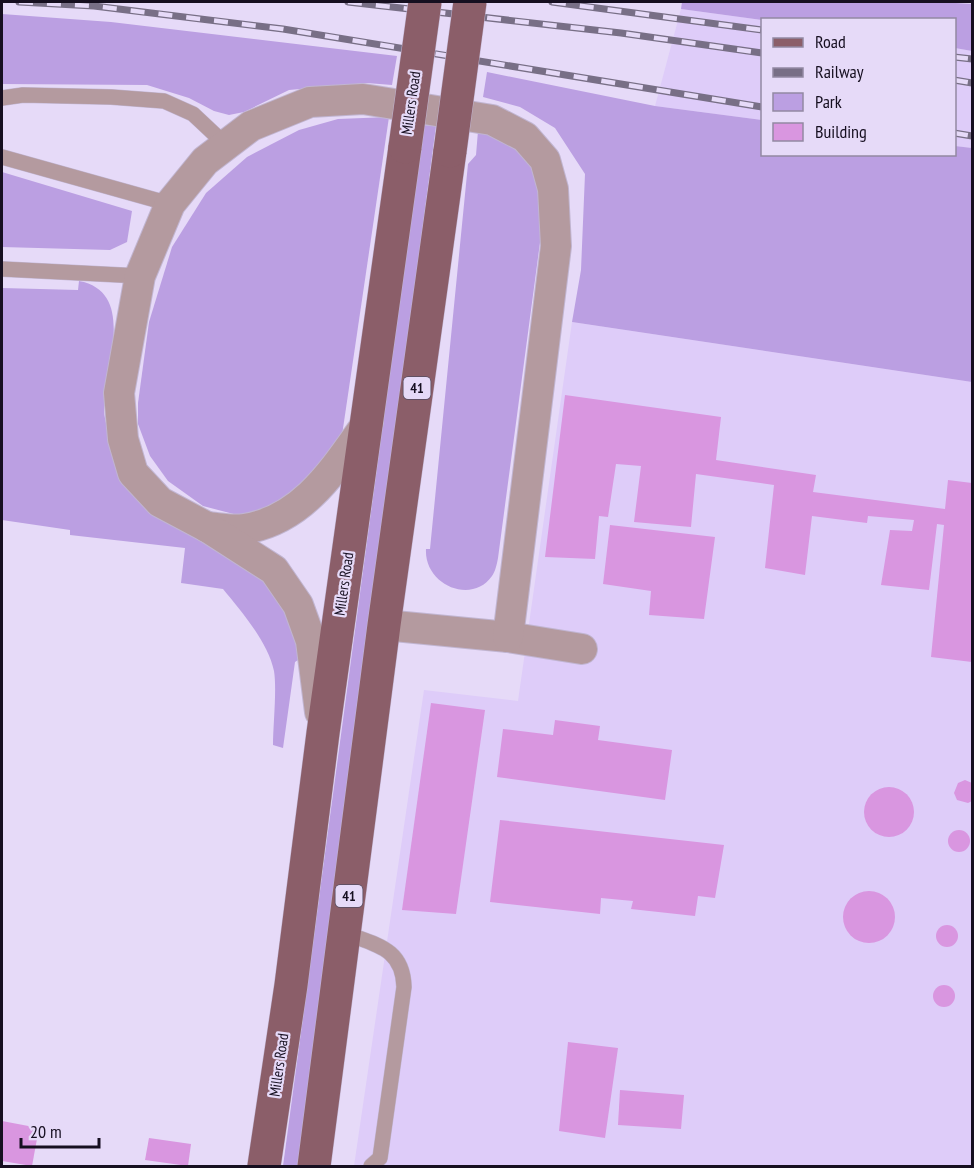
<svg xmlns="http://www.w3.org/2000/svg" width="974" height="1168" viewBox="0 0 974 1168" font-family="'PT Sans Narrow',sans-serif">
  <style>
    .built { fill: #deccf9 }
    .green { fill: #bb9fe2 }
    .building { fill: #d996e0 }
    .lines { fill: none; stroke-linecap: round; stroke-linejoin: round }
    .service-casing { stroke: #c1b5d1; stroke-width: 16 }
    .minor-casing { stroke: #c1b5d1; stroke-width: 32 }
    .primary-casing { stroke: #c1b5d1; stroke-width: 34 }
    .service { stroke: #b49a9f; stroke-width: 15 }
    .minor { stroke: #b49a9f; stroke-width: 30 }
    .primary { stroke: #8b5e69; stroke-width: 33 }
    .rail-casing { stroke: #786f86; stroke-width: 7 }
    .rail { stroke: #e6daf8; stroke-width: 4.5; stroke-dasharray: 14; stroke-linecap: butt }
    .primary-bridge-casing { stroke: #c1b5d1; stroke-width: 34; stroke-linecap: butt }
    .primary-bridge { stroke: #8b5e69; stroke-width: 33 }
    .labels { text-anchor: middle; stroke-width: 4.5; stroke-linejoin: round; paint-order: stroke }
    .shield { fill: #e6daf8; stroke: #544c61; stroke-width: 1.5 }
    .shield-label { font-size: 14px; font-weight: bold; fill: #160f20 }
    .street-label { font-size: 15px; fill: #160f20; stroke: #e6daf8 }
  </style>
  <rect width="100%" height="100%" fill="#e6daf8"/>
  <!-- built -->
  <g class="built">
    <polygon points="681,9 762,20 762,120 655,106"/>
    <polygon points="955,48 972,51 972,148 955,146"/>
    <polygon points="572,322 972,382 972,1166 354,1166 424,690 518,701"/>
  </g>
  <!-- green -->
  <g class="green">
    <polygon points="682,2 940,2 972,4 972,51 955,48 954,20 762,20 681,9"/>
    <polygon points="2,14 111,22 397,56 392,85 367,83 289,90 244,112 229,115 214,111 189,98 147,85 2,84"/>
    <polygon points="487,72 655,106 762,120 762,154 954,154 955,146 972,148 972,382 572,322 581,270 585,174 555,128 520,107 483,97"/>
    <polygon points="389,117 341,442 277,511 245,517 203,506 168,481 150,456 138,424 138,403 149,322 172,247 206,193 247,157 299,130 338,119"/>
    <polygon points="423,125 436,126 299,1166 283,1166"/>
    <path d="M478 131C503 136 532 156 539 181 542 193 542 208 543 220L498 558C497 564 495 572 492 576 472 605 424 585 426 549H430L468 164 476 155Z"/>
    <polygon points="2,172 132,211 127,242 110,250 2,247"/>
    <path d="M79 281C138 292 104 370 104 410 104 416 106 422 107 428L233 557 265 578 291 608 304 656 295 662 283 748 273 745C273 725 277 690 274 671 268 642 241 611 223 589L181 583 185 548 70 535V530L2 520V288L78 290Z"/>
  </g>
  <!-- building -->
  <g class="building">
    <polygon points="565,395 721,417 716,460 816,475 813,492 945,509 948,480 972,483 972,662 931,657 944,525 937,524 929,590 881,585 890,530 912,531 914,520 868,516 867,523 812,516 805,575 765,568 774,485 696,474 691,527 634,522 641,466 616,464 608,517 599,516 595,559 545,557"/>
    <polygon points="610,525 715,537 704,619 649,615 651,591 603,584"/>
    <polygon points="431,703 485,710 456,914 402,910"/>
    <polygon points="555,720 600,726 598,740 672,750 665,800 497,777 503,729 553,735"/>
    <polygon points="965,780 972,783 972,801 968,803 957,800 954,793 958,783"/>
    <circle cx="889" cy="812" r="25"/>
    <polygon points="500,820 724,845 715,898 698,896 695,916 631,909 633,901 601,898 600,914 490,902"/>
    <circle cx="959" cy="841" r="11"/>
    <circle cx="869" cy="917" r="26"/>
    <circle cx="947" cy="936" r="11"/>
    <circle cx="944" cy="996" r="11"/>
    <polygon points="568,1042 618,1048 605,1138 559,1131"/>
    <polygon points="620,1090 684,1095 681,1129 618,1125"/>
    <polygon points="2,1121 39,1128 32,1166 2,1161"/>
    <polygon points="149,1138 191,1144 188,1166 145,1160"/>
  </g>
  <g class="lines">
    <!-- service casing -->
    <g class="service-casing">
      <g id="service">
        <polyline points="2,98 23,95 111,97 164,101 193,114 226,145"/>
        <polyline points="2,157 170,204"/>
        <polyline points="2,269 140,276"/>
        <path d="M345 933C376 945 403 948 404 987L380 1158 371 1166"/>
      </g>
    </g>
    <!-- minor casing -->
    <g class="minor-casing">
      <g id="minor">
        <path d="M207 527C219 528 233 531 244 529 304 520 335 468 368 422"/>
        <polyline points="384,625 508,637 582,649"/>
        <polyline points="320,712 311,641 298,605 274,570 207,527 160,502 133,473 123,439 119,393 140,276 170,204 205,161 251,126 310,102 363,99 492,120 525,137 545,160 553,189 556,246 508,637"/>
      </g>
    </g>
    <!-- primary casing -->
    <g class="primary-casing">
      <g id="primary">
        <polyline points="264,1166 291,985 323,733 405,147"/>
        <polyline points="314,1166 384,625 450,151"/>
      </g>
    </g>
    <!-- service -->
    <use href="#service" class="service"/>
    <!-- minor -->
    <use href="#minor" class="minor"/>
    <!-- primary -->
    <use href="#primary" class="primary"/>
    <!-- rail casing -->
    <g class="rail-casing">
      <g id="rail">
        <polyline points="19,2 94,6 283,29 762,107"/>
        <polyline points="348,2 621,33 762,53"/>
        <polyline points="552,2 762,30"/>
        <polyline points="954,57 972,59"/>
        <polyline points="954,80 972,83"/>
        <polyline points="954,133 972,136"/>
      </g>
    </g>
    <!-- rail -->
    <use href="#rail" class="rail"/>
    <!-- primary-bridge casing -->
    <g class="primary-bridge-casing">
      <g id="primary-bridge">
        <polyline points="405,147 425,2"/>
        <polyline points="450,151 470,2"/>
      </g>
    </g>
    <!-- primary-bridge -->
    <use href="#primary-bridge" class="primary-bridge"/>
  </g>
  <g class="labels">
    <!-- shield labels -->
    <g class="shield">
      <rect x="403.5" y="377" width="27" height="22" rx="4.5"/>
      <rect x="335.5" y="885" width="27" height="22" rx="4.5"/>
    </g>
    <g class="shield-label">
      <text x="417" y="393">41</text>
      <text x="349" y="901">41</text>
    </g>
    <!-- street labels -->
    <g class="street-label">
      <text transform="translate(411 103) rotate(-82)" y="5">Millers Road</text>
      <text transform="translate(344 584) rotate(-82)" y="5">Millers Road</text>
      <text transform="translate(279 1065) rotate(-82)" y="5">Millers Road</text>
    </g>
  </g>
  <!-- border -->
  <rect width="974" height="1168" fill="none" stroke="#160f20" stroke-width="6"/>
  <!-- legend -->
  <rect x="761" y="18" width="195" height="138" fill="#e6daf8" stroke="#9389a2" stroke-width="1.5"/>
  <rect x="773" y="38" width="30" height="9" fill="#8b5e69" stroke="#9389a2" stroke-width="1.5"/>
  <text x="815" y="48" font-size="18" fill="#160f20">Road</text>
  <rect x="773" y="68" width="30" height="9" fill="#786f86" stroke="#9389a2" stroke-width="1.5"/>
  <text x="815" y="78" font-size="18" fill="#160f20">Railway</text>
  <rect x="773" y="93" width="30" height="18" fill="#bb9fe2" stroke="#9389a2" stroke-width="1.5"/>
  <text x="815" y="108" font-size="18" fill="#160f20">Park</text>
  <rect x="773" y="123" width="30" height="18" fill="#d996e0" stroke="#9389a2" stroke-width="1.5"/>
  <text x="815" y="138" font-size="18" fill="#160f20">Building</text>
  <!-- scale -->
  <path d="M21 1138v9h78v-9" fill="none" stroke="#160f20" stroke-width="3"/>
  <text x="30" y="1138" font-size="18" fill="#160f20" stroke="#e6daf8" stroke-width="4.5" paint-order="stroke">20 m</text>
</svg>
